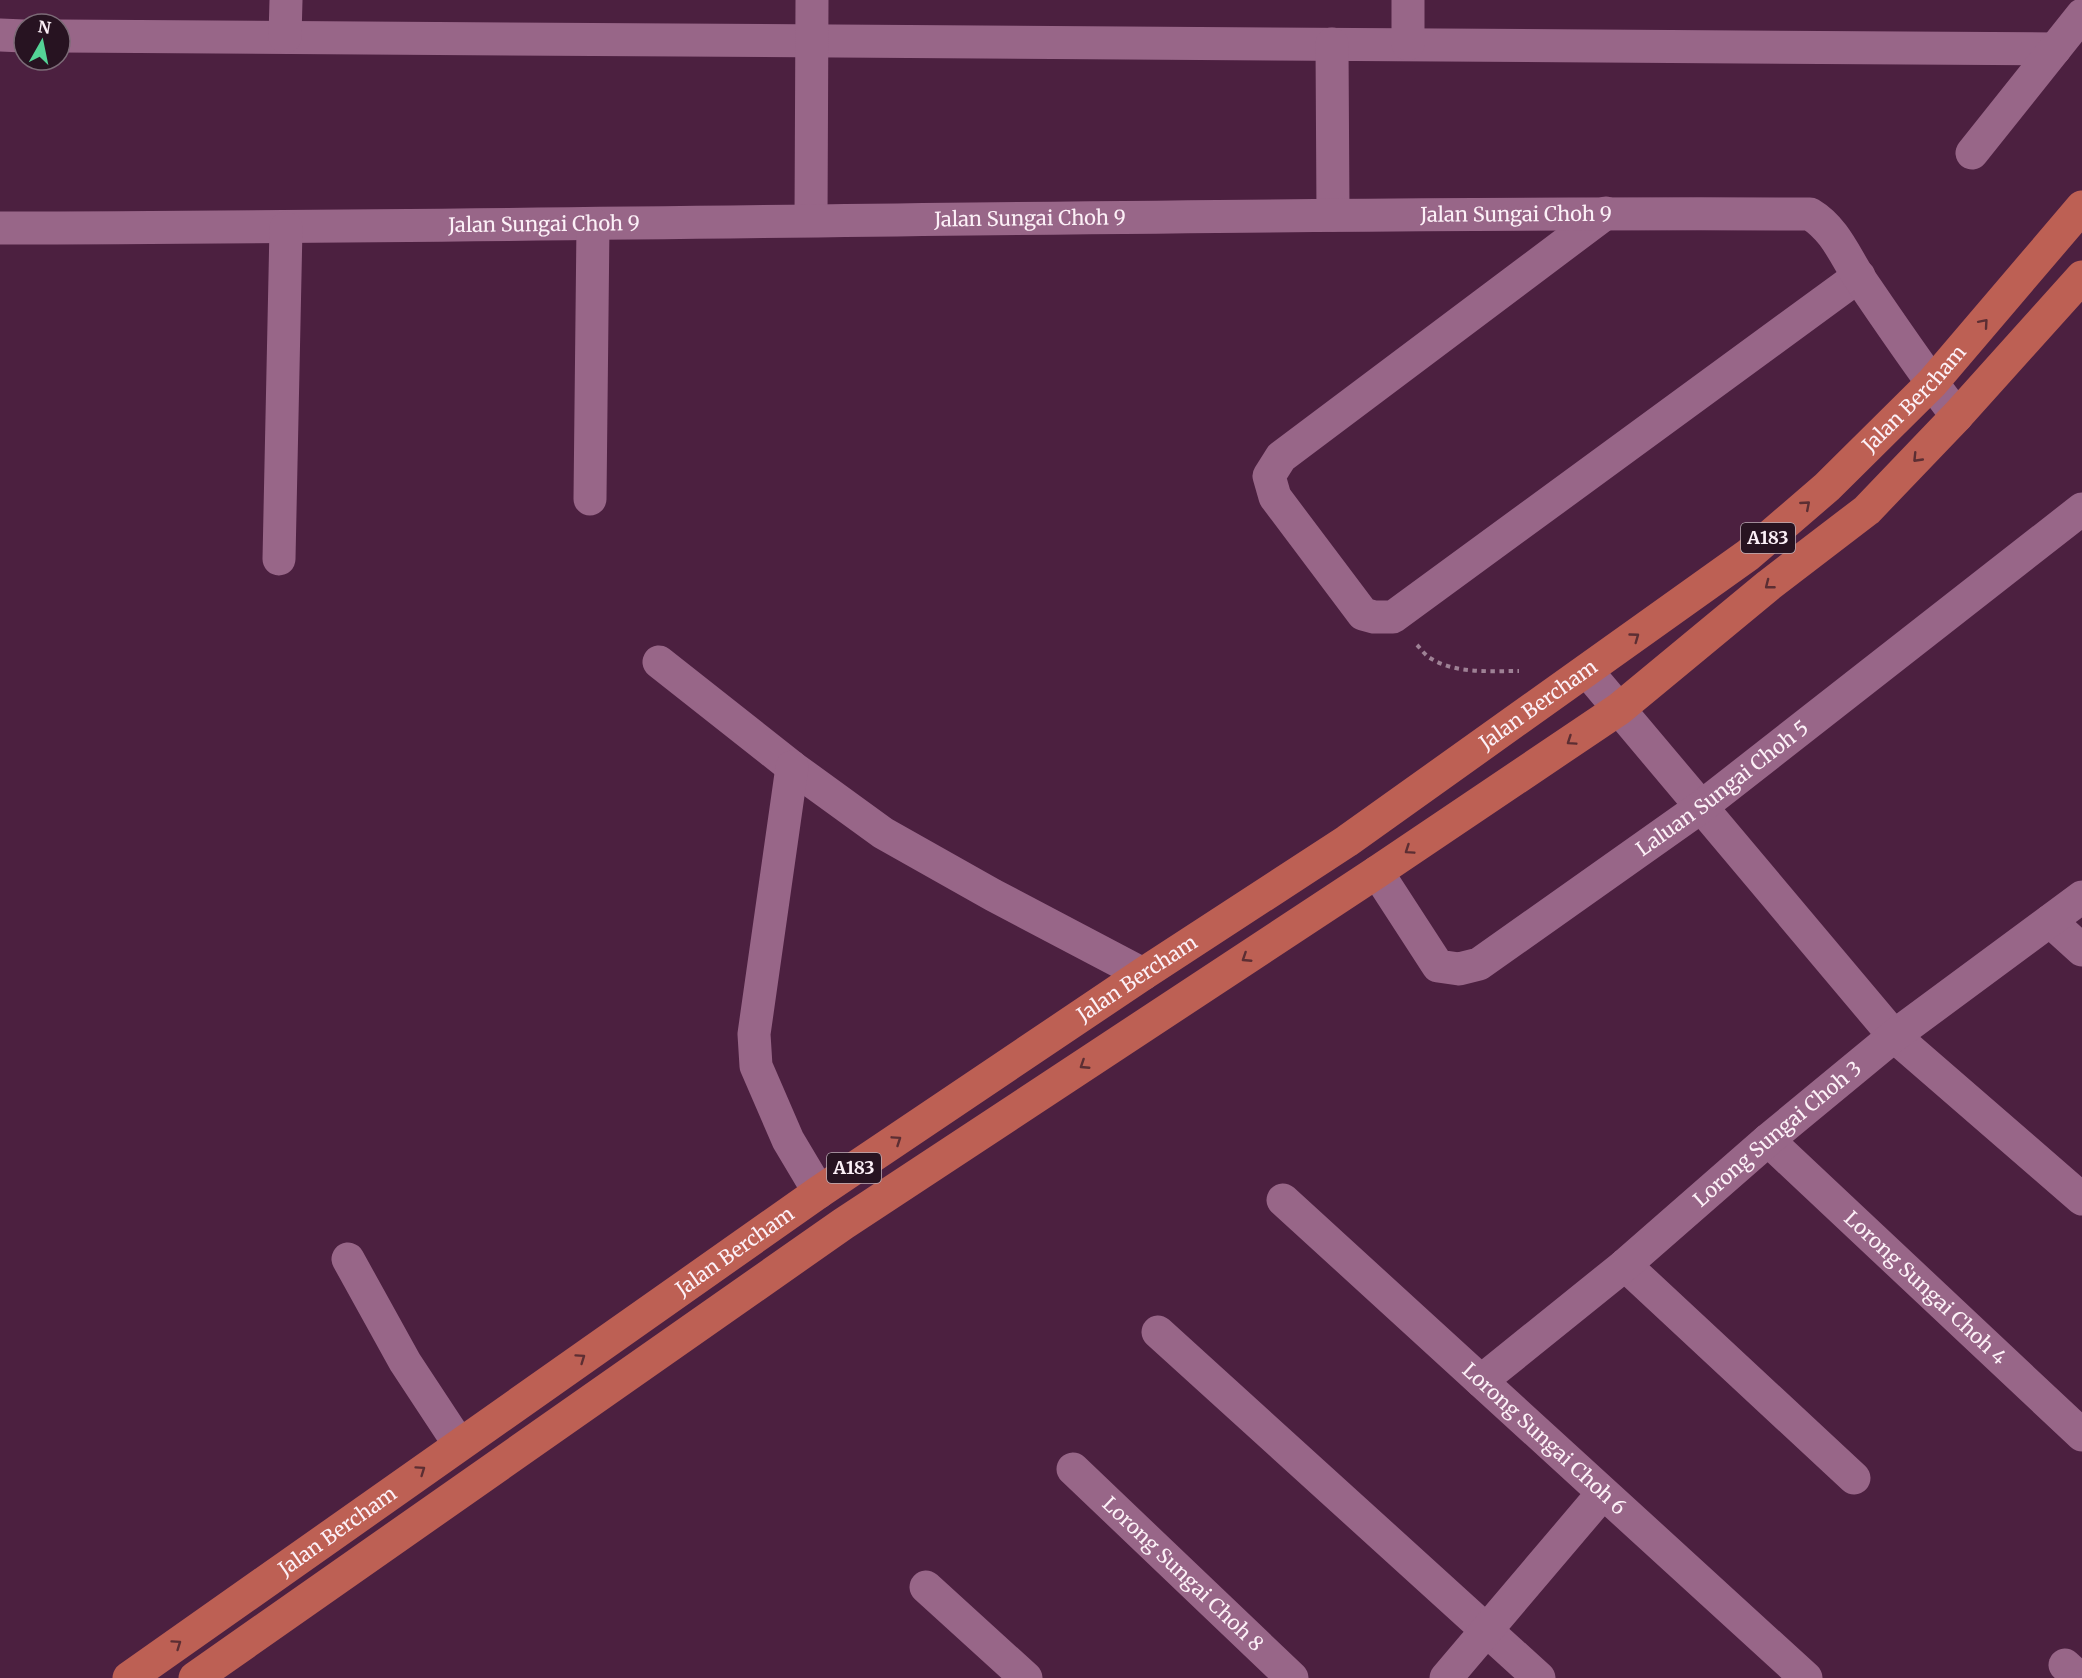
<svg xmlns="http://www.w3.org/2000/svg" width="2082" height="1678" viewBox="0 0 2082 1678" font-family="Merriweather,serif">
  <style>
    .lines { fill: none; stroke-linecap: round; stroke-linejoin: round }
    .path { stroke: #9e8195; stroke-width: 4; stroke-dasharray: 4.5 4.5; stroke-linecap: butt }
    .minor { stroke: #986688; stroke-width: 33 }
    .major { stroke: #bd6054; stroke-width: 33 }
    .oneway { stroke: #5c2e33 }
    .labels { text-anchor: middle; stroke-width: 4.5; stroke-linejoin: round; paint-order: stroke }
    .shield { fill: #271321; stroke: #bcaeb7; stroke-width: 1.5 }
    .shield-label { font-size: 18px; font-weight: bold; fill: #fcf0f7 }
    .street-label { font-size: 20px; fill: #fcf0f7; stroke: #271321 }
  </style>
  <rect width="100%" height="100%" fill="#4c2040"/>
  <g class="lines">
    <!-- path -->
    <path class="path" d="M1417 645C1421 649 1425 655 1430 658 1455 674 1491 671 1519 671"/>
    <!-- minor -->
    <g class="minor">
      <polyline points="0,35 24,36"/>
      <polyline points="60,36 2055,49"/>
      <polyline points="285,37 286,0"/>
      <polyline points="1332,44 1333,215"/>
      <polyline points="1408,44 1408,0"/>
      <polyline points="1972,153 2082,15"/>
      <polyline points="1606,213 1281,457 1269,476 1275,497 1363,614 1374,617 1393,617 1859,276"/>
      <polyline points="811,220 812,0"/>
      <path id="s1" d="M0 228C604 227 1207 212 1810 214 1835 229 1845 256 1860 279 1892 326 1923 372 1957 416"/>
      <polyline points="590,499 593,224"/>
      <polyline points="279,559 286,228"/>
      <polyline points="659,662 792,767 883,833 993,895 1143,974"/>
      <polyline points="1587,671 1894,1036 2082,1199"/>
      <polyline points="792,767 754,1034 756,1066 788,1140 819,1192"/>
      <path id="s2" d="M1377 872 1438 966 1459 969 1479 964 1701 807 2082 509"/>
      <polyline points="2050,921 2082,950"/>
      <path id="s3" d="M1768 1140 2082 1435"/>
      <path id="s4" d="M1283 1200 1806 1678"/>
      <polyline points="348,1259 405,1362 459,1444"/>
      <polyline points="1625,1265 1854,1478"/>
      <polyline points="1158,1332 1539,1678"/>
      <path id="s5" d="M1481 1381 1625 1265 1768 1140 1894 1036 2082 897"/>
      <path id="s6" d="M1073 1469 1292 1678"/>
      <polyline points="926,1587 1026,1678"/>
      <polyline points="2065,1665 2079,1678"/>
      <polyline points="1446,1678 1603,1493"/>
    </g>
    <!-- major -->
    <g class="major">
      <path id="s7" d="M129 1678 819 1192 1143 974 1347 841 1748 555 1827 487 1932 383 2082 207"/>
      <polyline points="195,1678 843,1224 1377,872 1619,709 1769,585 1867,510 1957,416 2082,277"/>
    </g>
  </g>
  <!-- one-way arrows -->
  <defs><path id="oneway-chevron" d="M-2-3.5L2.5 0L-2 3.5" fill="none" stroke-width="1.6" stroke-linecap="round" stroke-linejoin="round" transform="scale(1.5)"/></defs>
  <g class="oneway">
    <use href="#oneway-chevron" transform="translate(1984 323) rotate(-49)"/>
    <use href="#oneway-chevron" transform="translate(1917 458) rotate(134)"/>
    <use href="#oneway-chevron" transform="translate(1806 505) rotate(-41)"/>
    <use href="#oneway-chevron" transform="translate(1769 585) rotate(142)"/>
    <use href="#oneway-chevron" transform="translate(1635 637) rotate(-36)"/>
    <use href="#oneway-chevron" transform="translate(1571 741) rotate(146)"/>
    <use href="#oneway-chevron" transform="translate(1409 850) rotate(146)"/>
    <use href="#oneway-chevron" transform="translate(1246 958) rotate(147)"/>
    <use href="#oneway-chevron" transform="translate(1084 1065) rotate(147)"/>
    <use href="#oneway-chevron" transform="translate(897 1140) rotate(-34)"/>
    <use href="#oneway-chevron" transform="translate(581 1358) rotate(-35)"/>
    <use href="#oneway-chevron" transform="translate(421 1470) rotate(-35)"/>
    <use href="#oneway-chevron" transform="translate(177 1644) rotate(-35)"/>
  </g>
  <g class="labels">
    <!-- shield labels -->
    <g class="shield">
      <rect x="1741" y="523" width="54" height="30" rx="4.5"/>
      <rect x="827" y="1153" width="54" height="30" rx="4.5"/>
    </g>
    <g class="shield-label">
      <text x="1768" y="544">A183</text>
      <text x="854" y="1174">A183</text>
    </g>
    <!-- street labels -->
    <g class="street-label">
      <text dy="7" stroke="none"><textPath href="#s1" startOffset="1516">Jalan Sungai Choh 9</textPath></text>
      <text dy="7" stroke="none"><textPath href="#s1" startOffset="1030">Jalan Sungai Choh 9</textPath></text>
      <text dy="7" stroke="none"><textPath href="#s1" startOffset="544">Jalan Sungai Choh 9</textPath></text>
      <text dy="7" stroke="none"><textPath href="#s7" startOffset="2199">Jalan Bercham</textPath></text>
      <text dy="7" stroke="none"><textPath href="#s7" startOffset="1713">Jalan Bercham</textPath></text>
      <text dy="7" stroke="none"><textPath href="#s2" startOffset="454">Laluan Sungai Choh 5</textPath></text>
      <text dy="7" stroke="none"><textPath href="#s7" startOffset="1227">Jalan Bercham</textPath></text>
      <text dy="7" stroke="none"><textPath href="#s5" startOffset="386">Lorong Sungai Choh 3</textPath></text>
      <text dy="7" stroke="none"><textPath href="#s7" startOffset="741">Jalan Bercham</textPath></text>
      <text dy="7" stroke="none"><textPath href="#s3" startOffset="216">Lorong Sungai Choh 4</textPath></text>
      <text dy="7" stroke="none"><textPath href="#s4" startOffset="354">Lorong Sungai Choh 6</textPath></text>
      <text dy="7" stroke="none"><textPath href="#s7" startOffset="255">Jalan Bercham</textPath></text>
      <text dy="7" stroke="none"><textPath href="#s6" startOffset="152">Lorong Sungai Choh 8</textPath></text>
    </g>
  </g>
  <!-- north arrow -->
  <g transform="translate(42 42) rotate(9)"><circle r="28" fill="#271321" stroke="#7c6b77" stroke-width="1.5"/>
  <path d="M0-4.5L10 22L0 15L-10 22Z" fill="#54d396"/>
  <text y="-9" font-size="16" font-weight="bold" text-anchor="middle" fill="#fcf0f7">N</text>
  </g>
</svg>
